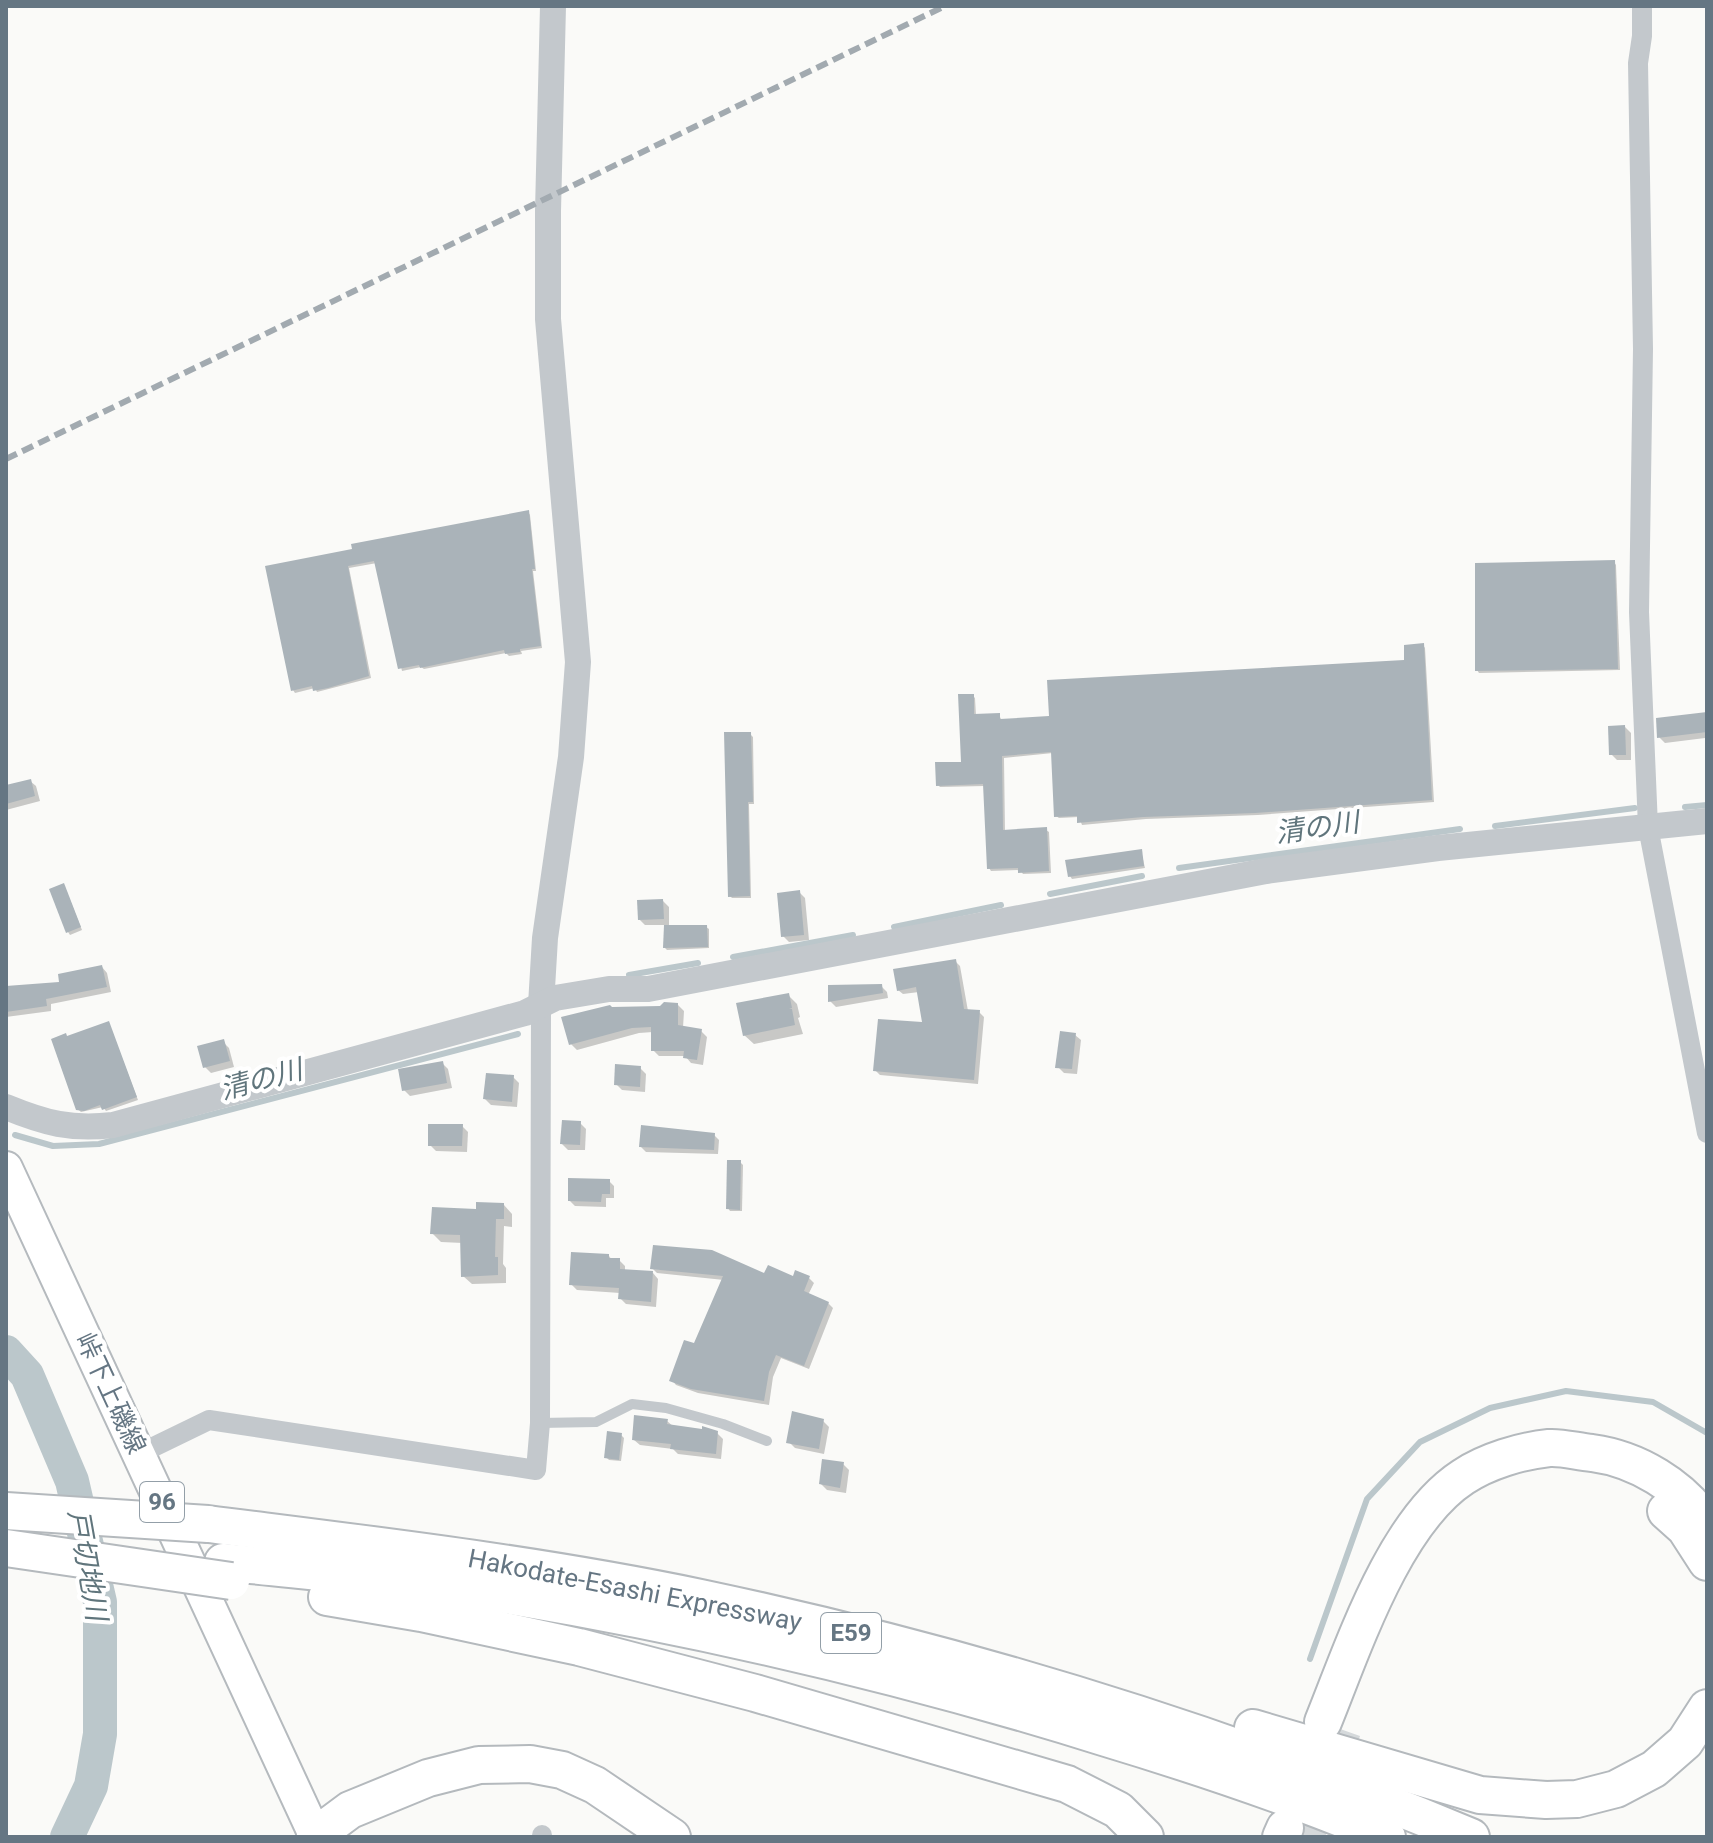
<svg xmlns="http://www.w3.org/2000/svg" width="1713" height="1843" viewBox="0 0 1713 1843" font-family="Roboto,'Noto Sans JP',sans-serif">
  <style>
    .shadow { fill: #0003 }
    .lines { fill: none; stroke-linecap: round; stroke-linejoin: round }
    .stream { stroke: #bbc7cb; stroke-width: 6 }
    .river { stroke: #bbc7cb; stroke-width: 34 }
    .building { fill: #aab3b9 }
    .motorway-tunnel { stroke: #d5d9db; stroke-width: 36; stroke-dasharray: 36 18; stroke-linecap: butt }
    .primary-casing { stroke: #b5babe; stroke-width: 36 }
    .motorway-casing { stroke: #b4b9bd; stroke-width: 40 }
    .service { stroke: #c3c8cc; stroke-width: 10 }
    .minor { stroke: #c3c8cc; stroke-width: 20 }
    .tertiary { stroke: #c3c8cc; stroke-width: 26 }
    .primary { stroke: #fff; stroke-width: 32 }
    .motorway { stroke: #fff; stroke-width: 36 }
    .rail { stroke: #a2aab0; stroke-width: 6; stroke-dasharray: 12 6; stroke-linecap: butt }
    .motorway-bridge-casing { stroke: #b4b9bd; stroke-width: 40; stroke-linecap: butt }
    .motorway-bridge { stroke: #fff; stroke-width: 36 }
    .labels { text-anchor: middle; stroke-width: 8; stroke-linejoin: round; paint-order: stroke }
    .shield { fill: #fff; stroke: #939fa8; stroke-width: 2 }
    .shield-label { font-size: 24px; font-weight: bold; fill: #657683 }
    .street-label { font-size: 26px; fill: #657683; stroke: #fff }
    .water-label { font-size: 28px; font-style: italic; fill: #60757c; stroke: #fff }
  </style>
  <rect width="100%" height="100%" fill="#fafaf8"/>
  <!-- shadow -->
  <g class="shadow">
    <polygon points="528,512 530,515 536,571 533,571 542,648 521,651 522,654 509,656 506,653 424,669 421,667 402,671 377,563 349,568 371,678 317,692 315,688 295,693 293,690 268,568"/>
    <polygon points="1614,562 1616,565 1620,670 1479,673 1477,670"/>
    <polygon points="1423,645 1425,648 1434,802 1258,815 1146,819 1082,825 1079,817 1059,818 1056,816 1053,753 1004,758 1005,832 1046,830 1049,832 1051,873 1023,874 1020,870 991,871 989,868 985,786 940,787 938,785 963,764 973,696 975,698 976,716 999,715 1002,721 1051,718 1406,662"/>
    <polygon points="1707,714 1707,741 1705,738 1665,743 1659,737"/>
    <polygon points="1625,727 1631,733 1631,760 1617,760 1611,754"/>
    <polygon points="750,734 753,737 754,804 749,804 751,898 732,898 730,896"/>
    <polygon points="30,781 36,786 40,801 6,810 6,788"/>
    <polygon points="1141,851 1145,868 1072,879 1070,876"/>
    <polygon points="64,885 82,930 70,935 68,932"/>
    <polygon points="799,892 805,898 809,940 789,942 783,936"/>
    <polygon points="663,901 669,907 669,927 706,927 709,929 709,948 667,950 665,948 666,925 645,925 639,919"/>
    <polygon points="955,961 960,966 968,1011 979,1012 984,1017 978,1084 880,1075 875,1070 924,1024 919,992 903,994 898,990"/>
    <polygon points="102,967 107,973 111,992 51,1004 51,1011 6,1017 6,989 62,984"/>
    <polygon points="881,986 887,992 888,998 836,1007 830,1001"/>
    <polygon points="788,995 797,1004 800,1017 798,1018 803,1034 754,1044 744,1035"/>
    <polygon points="678,1005 684,1011 683,1028 701,1031 707,1037 703,1065 691,1063 685,1056 659,1056 653,1050 653,1032 639,1033 577,1050 571,1044"/>
    <polygon points="109,1024 138,1100 106,1111 103,1107 81,1112 78,1109 68,1038"/>
    <polygon points="1075,1035 1081,1040 1077,1074 1064,1073 1058,1067"/>
    <polygon points="223,1042 229,1048 234,1067 211,1073 205,1067"/>
    <polygon points="442,1063 448,1069 452,1088 410,1096 404,1090"/>
    <polygon points="640,1068 646,1074 645,1092 622,1090 616,1084"/>
    <polygon points="513,1077 519,1083 517,1107 491,1105 485,1099"/>
    <polygon points="580,1123 586,1129 585,1150 568,1150 562,1144"/>
    <polygon points="462,1126 468,1132 467,1152 436,1151 430,1145"/>
    <polygon points="714,1135 719,1140 718,1154 646,1152 641,1147"/>
    <polygon points="740,1162 743,1165 742,1211 730,1211 728,1208"/>
    <polygon points="609,1181 614,1186 614,1198 606,1198 606,1207 575,1206 570,1201"/>
    <polygon points="504,1205 512,1214 512,1227 504,1226 503,1264 506,1268 506,1283 472,1284 463,1276 463,1243 441,1242 432,1233 478,1211"/>
    <polygon points="609,1256 612,1260 619,1260 625,1266 625,1271 653,1273 658,1279 656,1307 626,1304 620,1298 620,1293 577,1290 571,1284"/>
    <polygon points="653,1269 809,1278 814,1283 808,1295 828,1303 833,1308 809,1369 781,1358 773,1377 769,1405 698,1393 676,1385 672,1380 695,1346 724,1280 657,1273"/>
    <polygon points="667,1421 674,1427 717,1433 723,1439 721,1459 678,1454 673,1449 640,1445 634,1440"/>
    <polygon points="823,1421 829,1427 824,1454 795,1448 789,1442"/>
    <polygon points="621,1435 624,1438 621,1461 609,1460 607,1458"/>
    <polygon points="843,1464 849,1470 846,1493 827,1490 821,1484"/>
  </g>
  <g class="lines">
    <!-- stream -->
    <g class="stream">
      <polyline points="1685,807 1707,805"/>
      <polyline points="1495,826 1635,808"/>
      <polyline points="1179,868 1460,829"/>
      <polyline points="1050,894 1142,876"/>
      <polyline points="894,927 1001,905"/>
      <polyline points="733,957 853,935"/>
      <polyline points="629,975 698,963"/>
      <polyline points="15,1135 53,1146 99,1144 518,1034"/>
      <polyline points="1310,1659 1367,1499 1420,1442 1490,1408 1566,1391 1653,1402 1707,1433"/>
    </g>
    <!-- river -->
    <polyline class="river" points="6,1352 27,1375 72,1481 100,1602 100,1734 91,1786 67,1837"/>
  </g>
  <!-- building -->
  <g class="building">
    <polygon points="529,510 535,569 532,569 541,646 520,649 520,652 505,654 504,650 420,668 419,665 398,669 374,561 348,566 369,676 328,688 313,691 312,686 291,691 265,566 352,549 351,544"/>
    <polygon points="1615,560 1618,669 1475,671 1475,563"/>
    <polygon points="1424,643 1432,800 1255,813 1143,817 1077,823 1077,816 1054,817 1051,752 1002,756 1003,830 1047,827 1049,871 1018,873 1018,868 987,869 983,784 936,786 935,762 961,762 958,694 974,694 974,714 1000,713 1000,719 1049,716 1047,680 1404,660 1404,645"/>
    <polygon points="1707,712 1707,732 1657,738 1656,718"/>
    <polygon points="1625,725 1626,755 1609,755 1608,726"/>
    <polygon points="724,732 751,732 753,802 748,802 750,896 728,897"/>
    <polygon points="31,779 35,796 6,804 6,785"/>
    <polygon points="1142,849 1144,866 1068,877 1065,860"/>
    <polygon points="64,883 81,927 66,933 49,889"/>
    <polygon points="800,890 804,935 781,937 777,893"/>
    <polygon points="663,899 664,919 638,920 637,900"/>
    <polygon points="664,925 707,925 708,947 663,948"/>
    <polygon points="956,959 964,1009 980,1010 974,1080 873,1071 878,1019 922,1022 916,987 897,991 893,969"/>
    <polygon points="102,965 107,987 46,999 47,1006 6,1012 6,986 59,982 58,974"/>
    <polygon points="882,984 883,993 828,1002 828,985"/>
    <polygon points="789,993 792,1008 789,1009 792,1009 795,1025 743,1036 736,1003"/>
    <polygon points="664,1002 678,1003 678,1025 702,1029 697,1060 683,1058 684,1051 651,1051 651,1027 632,1028 569,1045 561,1017 610,1005 612,1007 660,1006"/>
    <polygon points="109,1021 137,1097 102,1110 100,1105 84,1111 76,1110 51,1039 66,1033 67,1036"/>
    <polygon points="1060,1031 1076,1033 1072,1069 1055,1068"/>
    <polygon points="224,1039 230,1061 203,1068 197,1046"/>
    <polygon points="443,1061 447,1083 402,1091 398,1069"/>
    <polygon points="615,1064 641,1066 640,1087 614,1085"/>
    <polygon points="486,1073 514,1075 512,1102 483,1099"/>
    <polygon points="562,1120 581,1121 580,1145 560,1144"/>
    <polygon points="428,1124 463,1124 462,1146 428,1146"/>
    <polygon points="641,1125 715,1133 714,1150 639,1147"/>
    <polygon points="727,1160 741,1160 740,1210 726,1209"/>
    <polygon points="568,1178 610,1179 610,1194 602,1194 601,1202 568,1201"/>
    <polygon points="476,1202 504,1203 504,1219 496,1219 495,1257 498,1257 498,1275 461,1277 460,1235 430,1234 432,1207 476,1209"/>
    <polygon points="653,1245 712,1250 764,1273 768,1265 793,1276 795,1270 810,1276 804,1291 829,1302 804,1366 776,1355 769,1372 764,1401 691,1389 669,1381 684,1340 694,1343 723,1276 650,1269"/>
    <polygon points="571,1252 609,1254 609,1258 620,1258 620,1269 653,1271 651,1302 618,1299 619,1288 569,1285"/>
    <polygon points="792,1411 824,1419 819,1449 786,1443"/>
    <polygon points="634,1415 668,1419 667,1424 702,1429 702,1426 718,1431 716,1454 670,1449 671,1444 632,1440"/>
    <polygon points="607,1431 622,1433 619,1460 604,1458"/>
    <polygon points="822,1459 844,1462 840,1488 819,1484"/>
  </g>
  <g class="lines">
    <!-- motorway-tunnel -->
    <polyline class="motorway-tunnel" points="1306,1837 1343,1730"/>
    <!-- primary casing -->
    <g class="primary-casing">
      <polyline id="primary" points="6,1168 316,1837"/>
    </g>
    <!-- motorway casing -->
    <g class="motorway-casing">
      <g id="motorway">
        <polyline points="1666,1511 1685,1528 1707,1562"/>
        <path d="M208 1524C373 1545 538 1564 701 1598 965 1654 1222 1733 1471 1837"/>
        <path d="M223 1562C315 1572 408 1580 499 1594 703 1628 905 1675 1103 1737 1199 1766 1295 1798 1387 1837"/>
        <polyline points="327,1597 421,1613 579,1647 755,1693 1067,1784 1118,1810 1145,1837"/>
        <path d="M1323 1722C1353 1648 1394 1522 1463 1477 1487 1461 1521 1451 1549 1448 1563 1447 1578 1452 1592 1453 1637 1459 1682 1486 1707 1524"/>
        <polyline points="1253,1728 1480,1795 1546,1800 1577,1799 1616,1789 1654,1769 1685,1742 1707,1708"/>
        <polyline points="315,1836 350,1810 428,1778 479,1765 530,1764 562,1770 595,1785 672,1837"/>
        <polyline points="1281,1837 1285,1828"/>
      </g>
    </g>
    <!-- service -->
    <polyline class="service" points="540,1423 596,1422 632,1404 666,1408 723,1424 767,1441"/>
    <!-- minor -->
    <g class="minor">
      <polyline points="1642,6 1642,36 1638,63 1643,349 1639,612 1648,827 1707,1133"/>
      <polyline points="139,1454 209,1420 536,1470 540,1423 541,1005"/>
      <polyline points="542,1837 542,1835"/>
    </g>
    <!-- tertiary -->
    <g class="tertiary">
      <polyline points="541,1005 545,938 571,757 578,662 548,319 548,211 553,6"/>
      <path d="M6 1107C45 1123 71 1130 113 1125L525 1013 555 998 609 989H648L1266 871 1438 848 1707 821"/>
    </g>
    <!-- primary -->
    <use href="#primary" class="primary"/>
    <!-- motorway -->
    <use href="#motorway" class="motorway"/>
    <!-- rail -->
    <polyline class="rail" points="6,459 945,6"/>
    <!-- motorway-bridge casing -->
    <g class="motorway-bridge-casing">
      <g id="motorway-bridge">
        <polyline points="6,1511 208,1524"/>
        <polyline points="6,1548 231,1581"/>
      </g>
    </g>
    <!-- motorway-bridge -->
    <use href="#motorway-bridge" class="motorway-bridge"/>
  </g>
  <g class="labels">
    <!-- shield labels -->
    <g class="shield">
      <rect x="140" y="1482" width="44" height="40" rx="6"/>
      <rect x="821" y="1613" width="60" height="40" rx="6"/>
    </g>
    <g class="shield-label">
      <text x="162" y="1510">96</text>
      <text x="851" y="1641">E59</text>
    </g>
    <!-- street labels -->
    <g class="street-label">
      <text transform="translate(111 1393) rotate(65)" y="9">峠下上磯線</text>
      <text transform="translate(635 1590) rotate(11)" y="9">Hakodate-Esashi Expressway</text>
    </g>
    <!-- water labels -->
    <g class="water-label">
      <text transform="translate(1317 827) rotate(-8)" y="10">清の川</text>
      <text transform="translate(261 1079) rotate(-15)" y="10">清の川</text>
      <text transform="translate(88 1565) rotate(80)" y="10">戸切地川</text>
    </g>
  </g>
  <!-- border -->
  <rect width="1713" height="1843" fill="none" stroke="#657683" stroke-width="16"/>
</svg>
